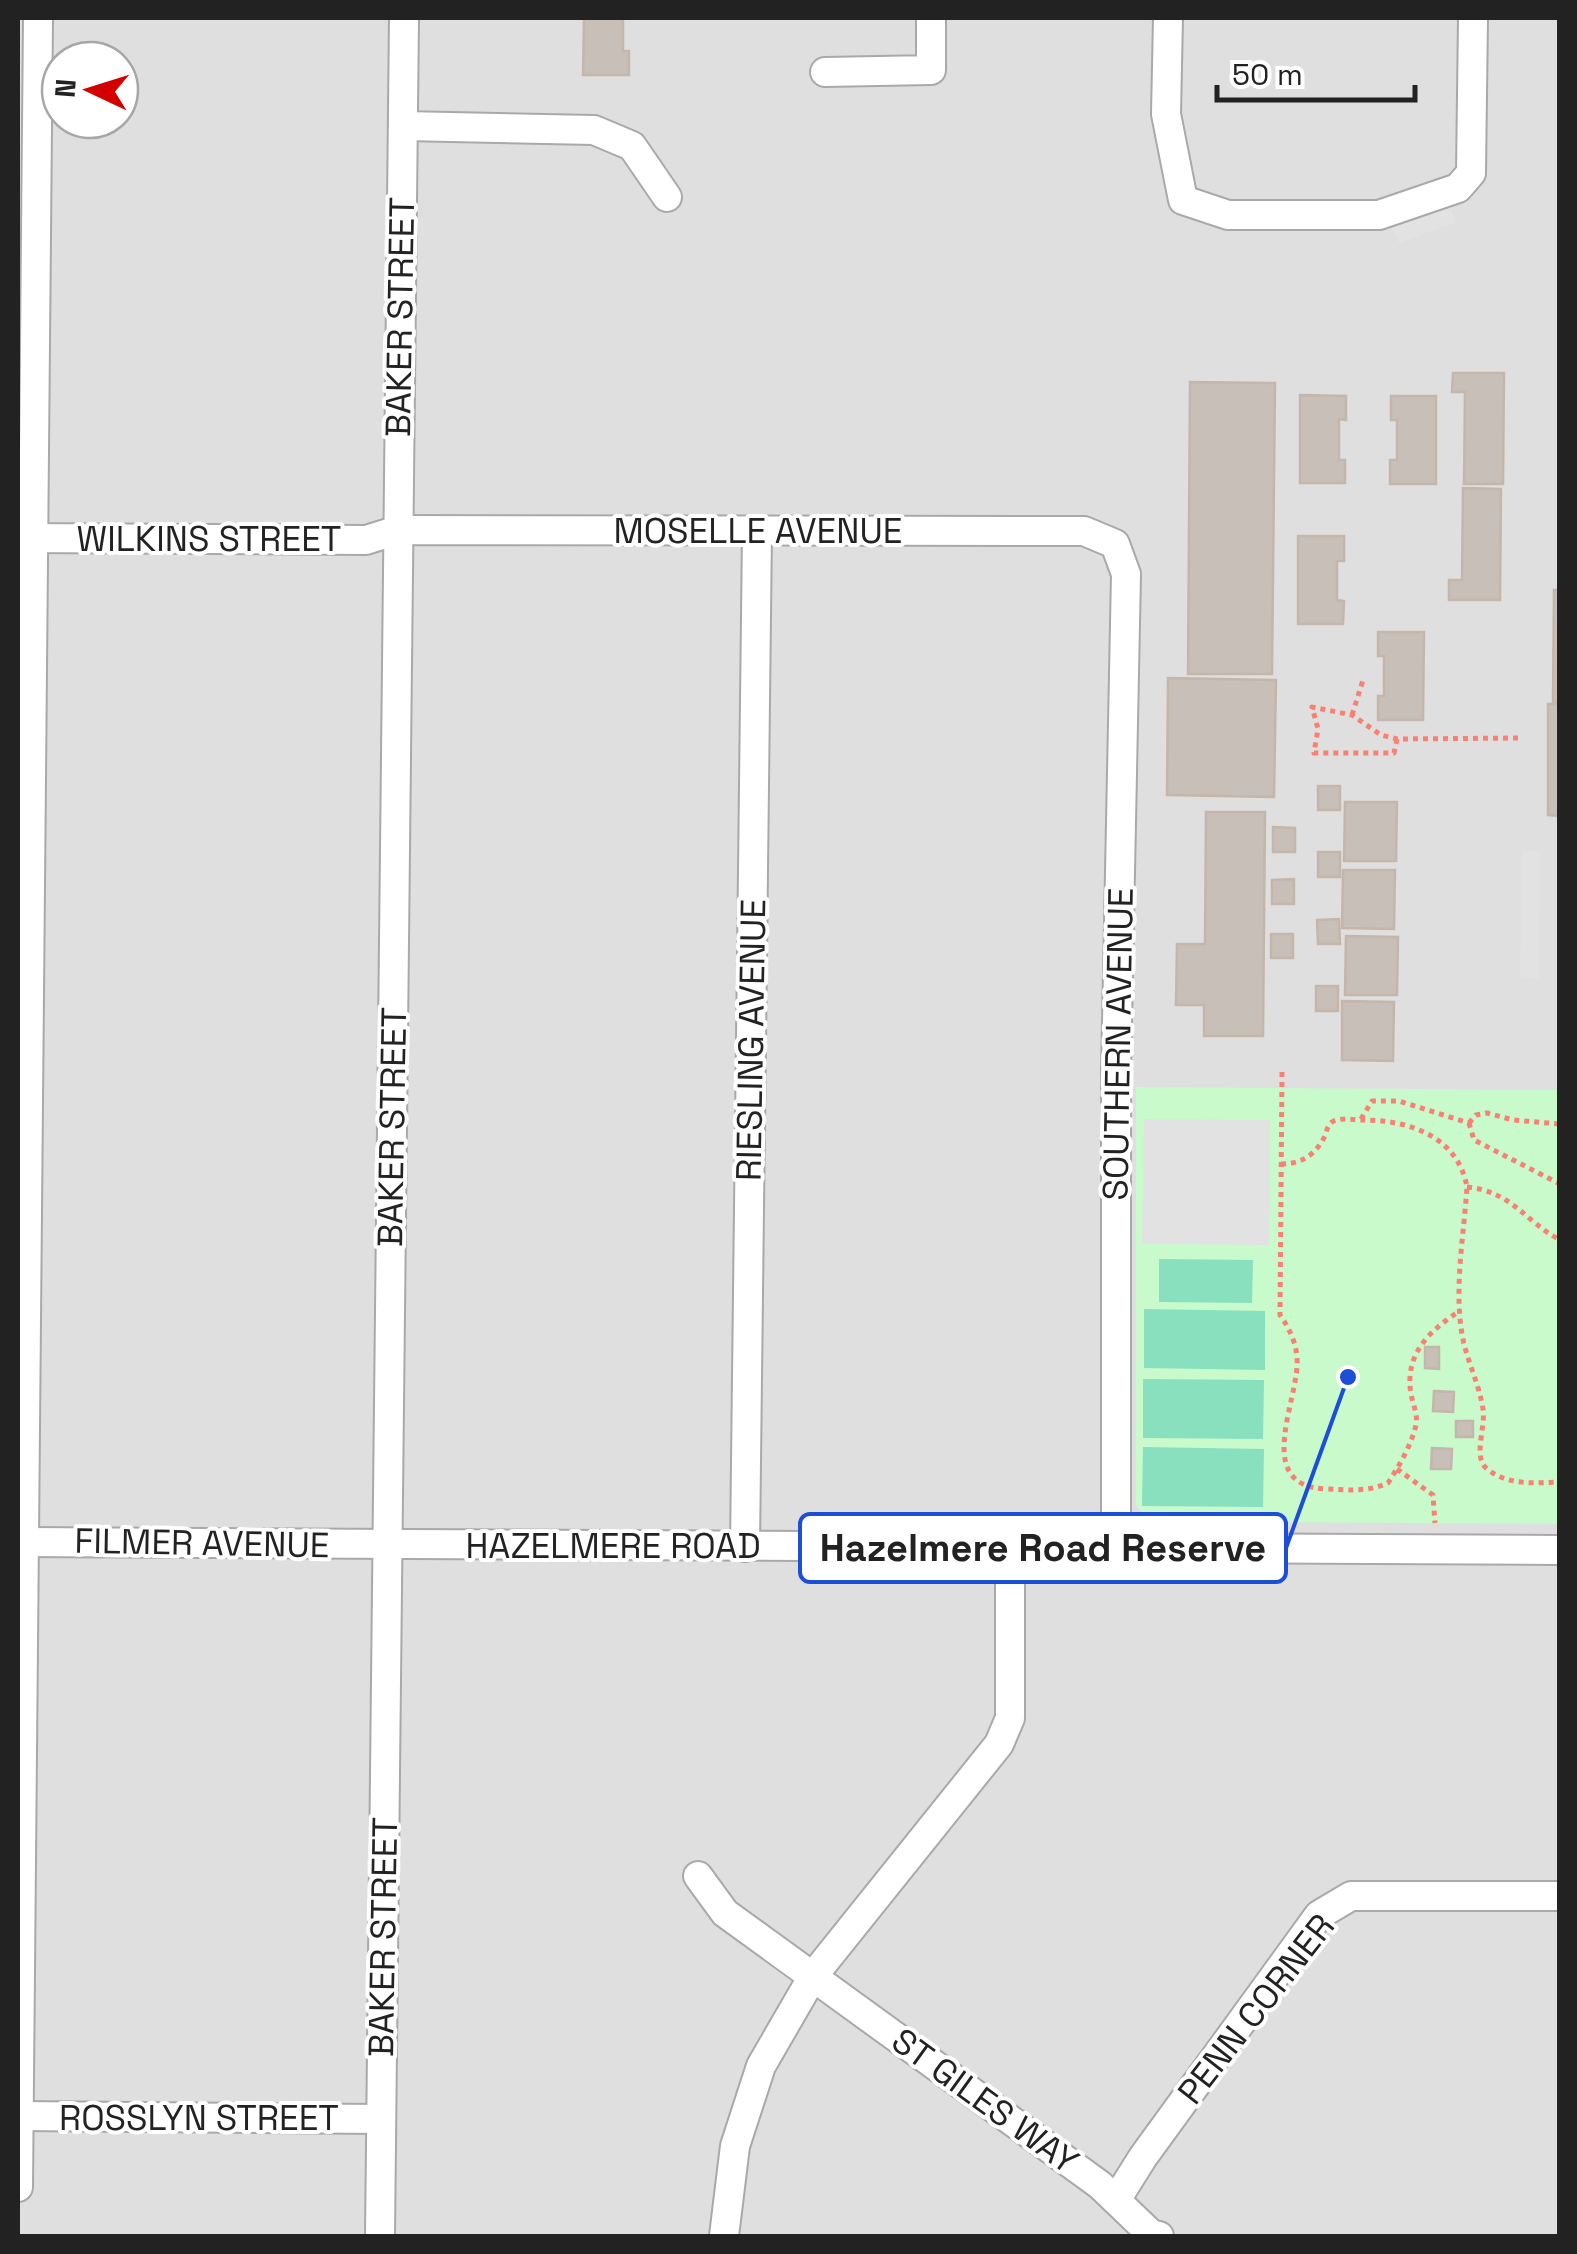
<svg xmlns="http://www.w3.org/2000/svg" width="1577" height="2254" viewBox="0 0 1577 2254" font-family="'Space Grotesk',sans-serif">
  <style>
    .residential { fill: #e0dfdf; fill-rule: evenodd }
    .park { fill: #c8facc }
    .pitch { fill: #88e0be }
    .parking { fill: #e2e2e2 }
    .building { fill: #c7bfb8; stroke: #c4b6ab; stroke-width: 2.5 }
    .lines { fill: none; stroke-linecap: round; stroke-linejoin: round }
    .minor-casing { stroke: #a9a9a9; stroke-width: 32 }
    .path { stroke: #fa8072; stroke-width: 5; stroke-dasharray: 5 5; stroke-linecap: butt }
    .minor { stroke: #fff; stroke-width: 28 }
    .labels { text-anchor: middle; stroke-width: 8; stroke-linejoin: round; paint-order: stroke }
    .street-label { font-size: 35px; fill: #222; stroke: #fff }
    .leader { fill: none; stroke: #1d4ed8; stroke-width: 4 }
    .callout-dot { fill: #1d4ed8; stroke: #fff; stroke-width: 4 }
    .callout { fill: #fff; stroke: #1d4ed8; stroke-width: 4 }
    .callout-label { font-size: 38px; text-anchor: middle; font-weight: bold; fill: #222 }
  </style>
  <rect width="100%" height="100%" fill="#f2efe9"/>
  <!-- residential -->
  <path class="residential" d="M18 18H1559V2236H18ZM60 60H120V120H60Z"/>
  <!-- park -->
  <polygon class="park" points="1136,1087 1559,1090 1559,1524 1148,1521 1136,1505"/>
  <!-- pitch -->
  <g class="pitch">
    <polygon points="1159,1259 1253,1260 1252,1303 1159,1302"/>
    <polygon points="1144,1309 1265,1311 1265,1370 1144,1368"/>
    <polygon points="1143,1379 1264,1380 1263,1439 1143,1438"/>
    <polygon points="1143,1447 1264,1449 1263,1507 1142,1506"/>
  </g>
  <!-- parking -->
  <g class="parking">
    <polygon points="1449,203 1456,222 1399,243 1390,225"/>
    <polygon points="1522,851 1540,851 1539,979 1520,978"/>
    <polygon points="1144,1119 1270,1120 1269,1245 1142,1244"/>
  </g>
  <!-- building -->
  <g class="building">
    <polygon points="584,18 623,18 623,51 629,51 629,75 583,75"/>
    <polygon points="1453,373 1504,373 1503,484 1464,484 1465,392 1452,392"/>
    <polygon points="1190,382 1275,383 1272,674 1188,674"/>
    <polygon points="1300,395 1346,396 1346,420 1339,419 1339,460 1345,460 1345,483 1300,483"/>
    <polygon points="1391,396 1436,396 1436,484 1390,484 1390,460 1397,460 1397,420 1391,420"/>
    <polygon points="1463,488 1501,489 1500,600 1449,600 1449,580 1462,580"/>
    <polygon points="1298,536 1344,536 1344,561 1337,561 1337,600 1344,601 1343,624 1298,624"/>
    <polygon points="1554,590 1560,590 1560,702 1553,702"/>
    <polygon points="1378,632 1424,632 1423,720 1378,720 1378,696 1384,696 1384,656 1378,656"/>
    <polygon points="1168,678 1276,680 1274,797 1167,795"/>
    <polygon points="1548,704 1560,704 1560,816 1548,815"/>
    <rect x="1318" y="786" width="22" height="24"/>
    <polygon points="1345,802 1397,802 1396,861 1344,861"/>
    <polygon points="1206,812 1265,812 1263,1036 1204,1036 1204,1005 1176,1005 1177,944 1205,944"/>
    <polygon points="1273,827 1295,828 1295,852 1273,852"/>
    <rect x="1318" y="852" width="22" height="25"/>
    <polygon points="1343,870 1395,870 1394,929 1342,928"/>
    <polygon points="1294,879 1294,904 1272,904 1272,880"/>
    <polygon points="1339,919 1340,944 1318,944 1317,920"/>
    <rect x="1271" y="934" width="22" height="24"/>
    <polygon points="1346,936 1398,937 1397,995 1345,995"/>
    <rect x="1316" y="986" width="22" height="25"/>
    <polygon points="1342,1001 1394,1002 1393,1061 1342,1060"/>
    <polygon points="1425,1347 1439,1347 1439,1369 1425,1368"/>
    <polygon points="1434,1391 1454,1392 1453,1412 1433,1411"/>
    <rect x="1456" y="1421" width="17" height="16"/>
    <polygon points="1432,1448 1452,1449 1451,1469 1431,1469"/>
  </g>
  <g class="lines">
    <!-- minor casing -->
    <g class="minor-casing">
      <g id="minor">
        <polyline points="1168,18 1166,114 1183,200 1228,215 1379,215 1458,188 1471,173 1473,18"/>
        <polyline points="825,72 931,70 931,18"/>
        <polyline points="403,126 594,130 632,146 667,197"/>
        <polyline points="18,538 366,540 398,530 1084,531 1115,544 1126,574 1116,1071 1116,1546"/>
        <polyline points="18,1542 1560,1550"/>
        <polyline points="745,1547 757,532"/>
        <polyline points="698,1876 725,1913 1100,2185 1151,2234 1159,2236"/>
        <polyline points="18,2116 381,2119"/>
        <polyline points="18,2187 38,18"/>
        <polyline points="1116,2200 1143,2157 1319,1915 1351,1896 1560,1896"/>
        <polyline points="380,2236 404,18"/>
        <polyline points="724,2236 735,2146 761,2066 813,1976 999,1744 1010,1718 1010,1546"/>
      </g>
    </g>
    <!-- path -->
    <g class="path">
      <polyline points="1352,715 1363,680"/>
      <polyline points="1397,739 1394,753 1314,753 1318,729 1312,707 1352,715 1381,735 1397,739 1523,738"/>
      <path d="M1282 1072 1280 1315C1289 1328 1296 1342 1297 1358 1300 1399 1251 1486 1326 1489 1348 1490 1368 1492 1388 1483 1399 1466 1411 1446 1416 1425 1418 1414 1413 1405 1411 1394 1404 1354 1430 1330 1461 1310"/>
      <polyline points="1361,1119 1372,1101 1399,1101 1469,1123"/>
      <polyline points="1469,1123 1474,1140 1560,1184"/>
      <polyline points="1469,1123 1476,1115 1487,1113 1513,1120 1560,1124"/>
      <path d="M1281 1164C1302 1164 1315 1155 1325 1136 1327 1131 1327 1126 1332 1122 1340 1117 1354 1120 1363 1120 1408 1120 1458 1136 1467 1187 1464 1234 1454 1287 1462 1334 1466 1359 1479 1383 1483 1409 1486 1426 1473 1456 1486 1468 1507 1486 1534 1483 1560 1482"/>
      <path d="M1467 1187C1513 1192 1523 1220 1560 1240"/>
      <polyline points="1397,1469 1433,1495 1435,1523"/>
    </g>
    <!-- minor -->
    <use href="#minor" class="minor"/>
  </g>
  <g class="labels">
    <!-- street labels -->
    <g class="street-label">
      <text transform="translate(400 317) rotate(-89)" y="12">BAKER STREET</text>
      <text x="758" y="543">MOSELLE AVENUE</text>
      <text x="209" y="551">WILKINS STREET</text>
      <text transform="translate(751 1040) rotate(-89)" y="12">RIESLING AVENUE</text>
      <text transform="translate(1118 1044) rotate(-89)" y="12">SOUTHERN AVENUE</text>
      <text transform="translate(392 1127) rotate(-89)" y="12">BAKER STREET</text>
      <text transform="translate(202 1543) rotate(1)" y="12">FILMER AVENUE</text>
      <text x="613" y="1558">HAZELMERE ROAD</text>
      <text transform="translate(383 1937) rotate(-89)" y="12">BAKER STREET</text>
      <text transform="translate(1256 2009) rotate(-52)" y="12">PENN CORNER</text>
      <text transform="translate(985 2101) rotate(36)" y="12">ST GILES WAY</text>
      <text x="199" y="2130">ROSSLYN STREET</text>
    </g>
  </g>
  <!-- callouts -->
  <path class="leader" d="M1348 1377L1286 1548"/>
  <circle class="callout-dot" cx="1348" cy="1377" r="10"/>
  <rect class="callout" x="800" y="1514" width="486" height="68" rx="10"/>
  <g class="callout-label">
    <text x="1043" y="1561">Hazelmere Road Reserve</text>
  </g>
  <!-- border -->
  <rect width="1577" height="2254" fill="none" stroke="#222222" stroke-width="40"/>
  <!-- north arrow -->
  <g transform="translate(90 90) rotate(274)"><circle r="48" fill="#ffffff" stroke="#a7a7a7" stroke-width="2.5"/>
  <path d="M0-8L18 38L0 25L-18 38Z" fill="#d40000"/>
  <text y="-15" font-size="28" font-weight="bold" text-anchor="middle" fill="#222222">N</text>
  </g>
  <!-- scale -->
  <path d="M1217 85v15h198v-15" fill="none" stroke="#222222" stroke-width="5"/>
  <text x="1232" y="85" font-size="30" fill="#222222" stroke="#ffffff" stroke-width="8" paint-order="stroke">50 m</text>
</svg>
